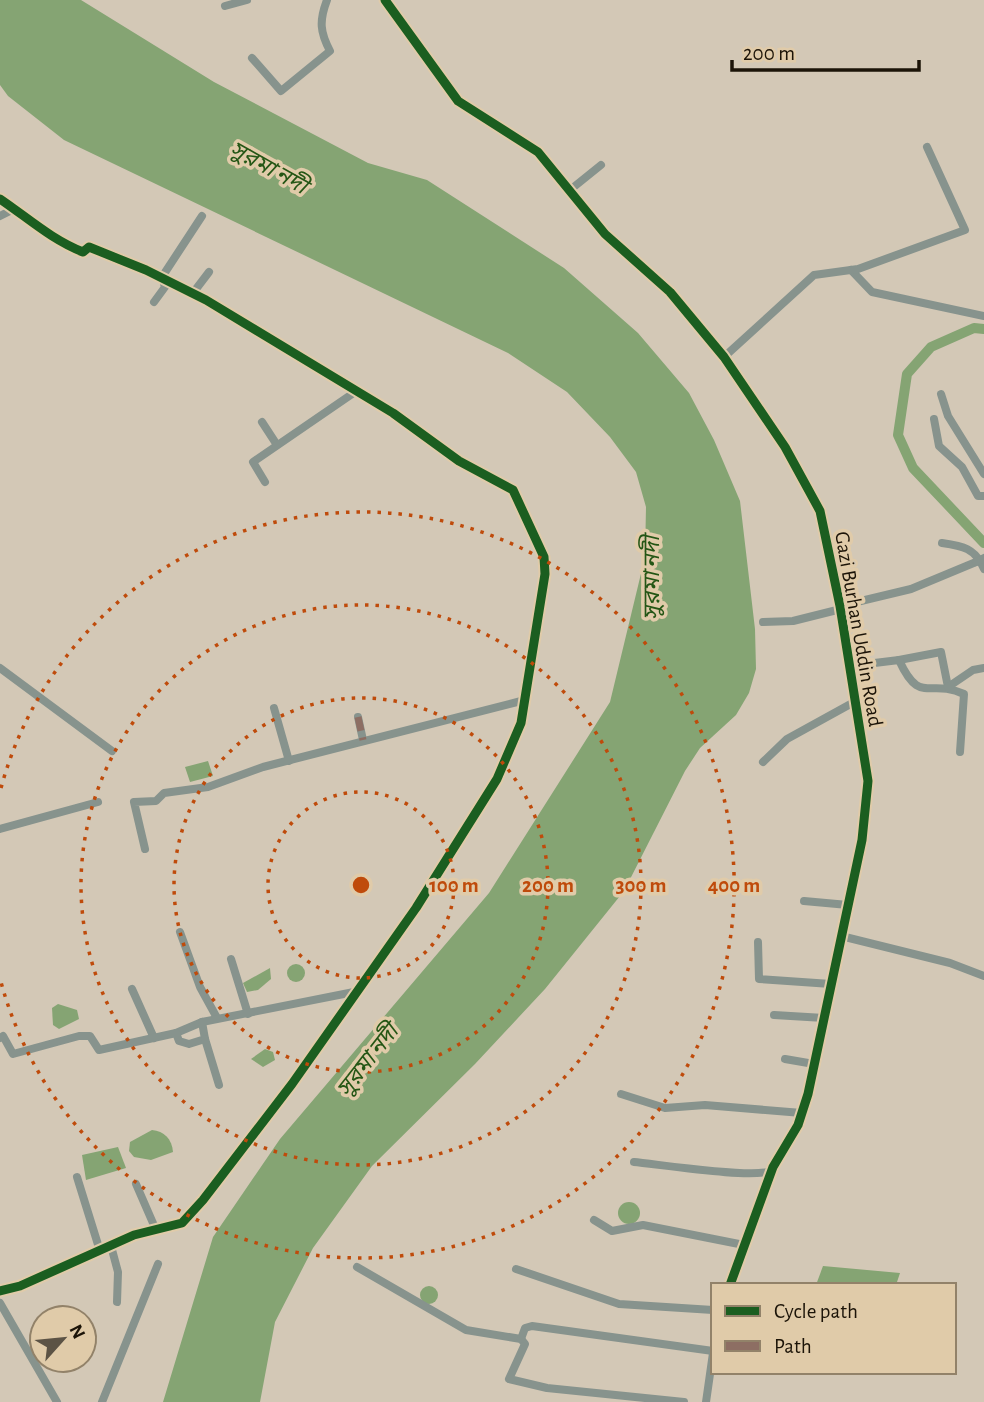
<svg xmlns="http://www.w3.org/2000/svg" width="984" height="1402" viewBox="0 0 984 1402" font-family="'Alegreya Sans','Noto Sans Bengali',sans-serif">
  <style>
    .water { fill: #85a473 }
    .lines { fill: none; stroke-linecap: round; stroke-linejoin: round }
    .river { stroke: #85a473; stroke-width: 10 }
    .minor { stroke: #87938d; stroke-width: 8 }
    .minor-bridge { stroke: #87938d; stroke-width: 8 }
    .quiet { stroke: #8d6e63; stroke-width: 7; stroke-dasharray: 14 7; stroke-linecap: butt }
    .cycleway-casing { stroke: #e0cba9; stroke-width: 13 }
    .cycleway { stroke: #1b5e20; stroke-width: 9 }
    .ring { fill: none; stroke: #bf4b0b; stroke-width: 3.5; stroke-dasharray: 3.5 7 }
    .labels { text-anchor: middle; stroke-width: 7; stroke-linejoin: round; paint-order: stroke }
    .street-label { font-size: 21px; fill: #1c1408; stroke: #e0cba9 }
    .water-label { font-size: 23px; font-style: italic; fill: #245615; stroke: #e0cba9 }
    .centre { fill: #bf4b0b; stroke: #e0cba9; stroke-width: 3.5 }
    .ring-label { font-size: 21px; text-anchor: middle; font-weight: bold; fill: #bf4b0b; stroke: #e0cba9; stroke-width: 7; stroke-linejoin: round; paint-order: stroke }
  </style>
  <rect width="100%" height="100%" fill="#d3c8b6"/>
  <!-- water -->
  <g class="water">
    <polygon points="0,0 81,0 214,82 368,163 427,180 564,268 638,333 689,393 714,440 740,501 755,629 756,669 749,693 736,715 700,748 685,771 624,891 545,989 475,1064 372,1166 313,1248 275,1322 260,1402 163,1402 213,1237 280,1139 489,893 610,702 645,557 646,507 636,472 610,437 567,392 508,353 64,140 8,96 0,85"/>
    <polygon points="208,761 213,776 190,782 185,767"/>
    <circle cx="296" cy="973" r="9"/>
    <polygon points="270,968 271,979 258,990 247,992 243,983"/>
    <polygon points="58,1004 77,1010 79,1019 59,1029 53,1025 52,1008"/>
    <polygon points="265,1049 273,1052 275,1060 263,1067 251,1059"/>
    <path d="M152 1130C164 1131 172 1139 173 1152L151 1160 134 1157 129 1151 130 1142Z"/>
    <polygon points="118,1147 126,1168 86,1180 82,1155"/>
    <circle cx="629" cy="1213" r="11"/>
    <polygon points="823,1266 900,1273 896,1285 816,1285"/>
    <circle cx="429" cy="1295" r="9"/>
  </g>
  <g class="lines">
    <!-- river -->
    <polyline class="river" points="984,329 974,328 931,347 907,374 898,435 913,468 984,543"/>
    <!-- minor -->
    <g class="minor">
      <polyline points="385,0 458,101 538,152 605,234 670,292 724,357 785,447 820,511 840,606 868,781 862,840 808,1094 798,1125 773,1167 730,1285"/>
      <polyline points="225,6 247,0"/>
      <path d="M252 58 281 91 330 51C320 32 319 21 327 0"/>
      <polyline points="570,190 601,165"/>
      <path d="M0 199C28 218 52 240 83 252L89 247 146 270 206 300 393 413 459 461 513 490 544 557 545 574 521 723 497 779 416 908 292 1084 203 1200 182 1223 134 1235 20 1286 0 1291"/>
      <polyline points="0,216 14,209"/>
      <polyline points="851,270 872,292 984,316"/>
      <polyline points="193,293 209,272"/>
      <polyline points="154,302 165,287 162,277 202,216"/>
      <polyline points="724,357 814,275 858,269 965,230 927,147"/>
      <polyline points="941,394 948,416 984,474"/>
      <polyline points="934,419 939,446 962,467 978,496 984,496"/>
      <polyline points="262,422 277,445"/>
      <polyline points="265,482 253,462 355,392"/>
      <path d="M942 543C963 546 975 548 984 569"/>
      <polyline points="840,606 911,589 976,562"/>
      <polyline points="763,622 793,621 841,609"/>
      <polyline points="899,660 941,652 948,687"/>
      <path d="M850 666 899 660C920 706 929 678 964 694L960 752"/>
      <polyline points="0,668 112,751"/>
      <polyline points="948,687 973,670 984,668"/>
      <polyline points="274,708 289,761"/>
      <polyline points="358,717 363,740"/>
      <polyline points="763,762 787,739 856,701"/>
      <polyline points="0,829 98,802"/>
      <polyline points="145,849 134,802 156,801 164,793 208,787 263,767 525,700"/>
      <polyline points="804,901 848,905"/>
      <polyline points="180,932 200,987 217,1018"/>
      <polyline points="841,936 950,963 984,976"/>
      <polyline points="758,942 759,979 831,984"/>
      <polyline points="231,959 248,1014"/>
      <polyline points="132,989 154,1038"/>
      <polyline points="774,1015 824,1018"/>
      <polyline points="176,1033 202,1022"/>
      <polyline points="0,1038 3,1036 13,1054 79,1036 90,1036 99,1050 176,1033 179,1041 189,1044 205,1039 202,1022 359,991"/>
      <polyline points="205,1039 219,1085"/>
      <polyline points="785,1059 814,1064"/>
      <polyline points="621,1094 665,1108 705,1105 802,1113"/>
      <path d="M634 1162C657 1164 758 1180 772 1170"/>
      <polyline points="77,1177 100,1251"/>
      <polyline points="136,1184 156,1230"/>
      <polyline points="594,1220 612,1231 643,1225 744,1245"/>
      <polyline points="111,1246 118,1272 117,1302"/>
      <polyline points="357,1267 466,1330 521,1339 525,1344 509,1379 547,1388 684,1402"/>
      <polyline points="516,1269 619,1304 713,1310"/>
      <polyline points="0,1303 57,1402"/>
      <polyline points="521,1339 525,1328 532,1326 713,1351"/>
      <polyline points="102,1402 158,1264"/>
      <polyline points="706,1402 713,1353"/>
    </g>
    <!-- minor-bridge -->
    <polyline class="minor-bridge" points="976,562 984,558"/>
    <!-- quiet -->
    <polyline class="quiet" points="358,717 363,740"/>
    <!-- cycleway casing -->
    <g class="cycleway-casing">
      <g id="cycleway">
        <polyline points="385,0 458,101 538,152 605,234 670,292 724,357 785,447 820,511 840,606 868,781 862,840 808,1094 798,1125 773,1167 730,1285"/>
        <path d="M0 199C28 218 52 240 83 252L89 247 146 270 206 300 393 413 459 461 513 490 544 557 545 574 521 723 497 779 416 908 292 1084 203 1200 182 1223 134 1235 20 1286 0 1291"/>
      </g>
    </g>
    <!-- cycleway -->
    <use href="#cycleway" class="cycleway"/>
  </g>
  <!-- distance rings -->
  <g class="ring">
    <circle cx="361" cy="885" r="93"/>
    <circle cx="361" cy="885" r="187"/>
    <circle cx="361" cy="885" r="280"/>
    <path d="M1 788A373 373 0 1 1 1 982"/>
  </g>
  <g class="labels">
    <!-- street labels -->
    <g class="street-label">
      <text transform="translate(859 629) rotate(80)" y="7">Gazi Burhan Uddin Road</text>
    </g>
    <!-- water labels -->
    <g class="water-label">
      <text transform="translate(269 167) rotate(29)" y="8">সুরমা নদী</text>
      <text transform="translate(651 578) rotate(-90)" y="8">সুরমা নদী</text>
      <text transform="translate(367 1060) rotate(-52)" y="8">সুরমা নদী</text>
    </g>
  </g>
  <circle cx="361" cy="885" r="10" class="centre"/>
  <g class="ring-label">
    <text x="454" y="892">100 m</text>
    <text x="548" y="892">200 m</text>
    <text x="641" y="892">300 m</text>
    <text x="734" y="892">400 m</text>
  </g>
  <!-- legend -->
  <rect x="711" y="1283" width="245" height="91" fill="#e0cba9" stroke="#928269" stroke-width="2"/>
  <rect x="725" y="1306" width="35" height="10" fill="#1b5e20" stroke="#928269" stroke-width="2"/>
  <text x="774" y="1318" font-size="21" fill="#1c1408">Cycle path</text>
  <rect x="725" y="1341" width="35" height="10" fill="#8d6e63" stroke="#928269" stroke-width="2"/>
  <text x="774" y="1353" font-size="21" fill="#1c1408">Path</text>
  <!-- north arrow -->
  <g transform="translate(63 1339) rotate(63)"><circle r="33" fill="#e0cba9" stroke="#928269" stroke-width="2"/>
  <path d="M0-5L12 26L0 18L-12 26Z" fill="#5c5345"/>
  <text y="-10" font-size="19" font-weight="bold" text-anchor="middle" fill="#1c1408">N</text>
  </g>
  <!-- scale -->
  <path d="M732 60v10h187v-10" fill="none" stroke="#1c1408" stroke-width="3.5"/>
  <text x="743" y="60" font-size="21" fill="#1c1408" stroke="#e0cba9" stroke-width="5" paint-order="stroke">200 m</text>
</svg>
